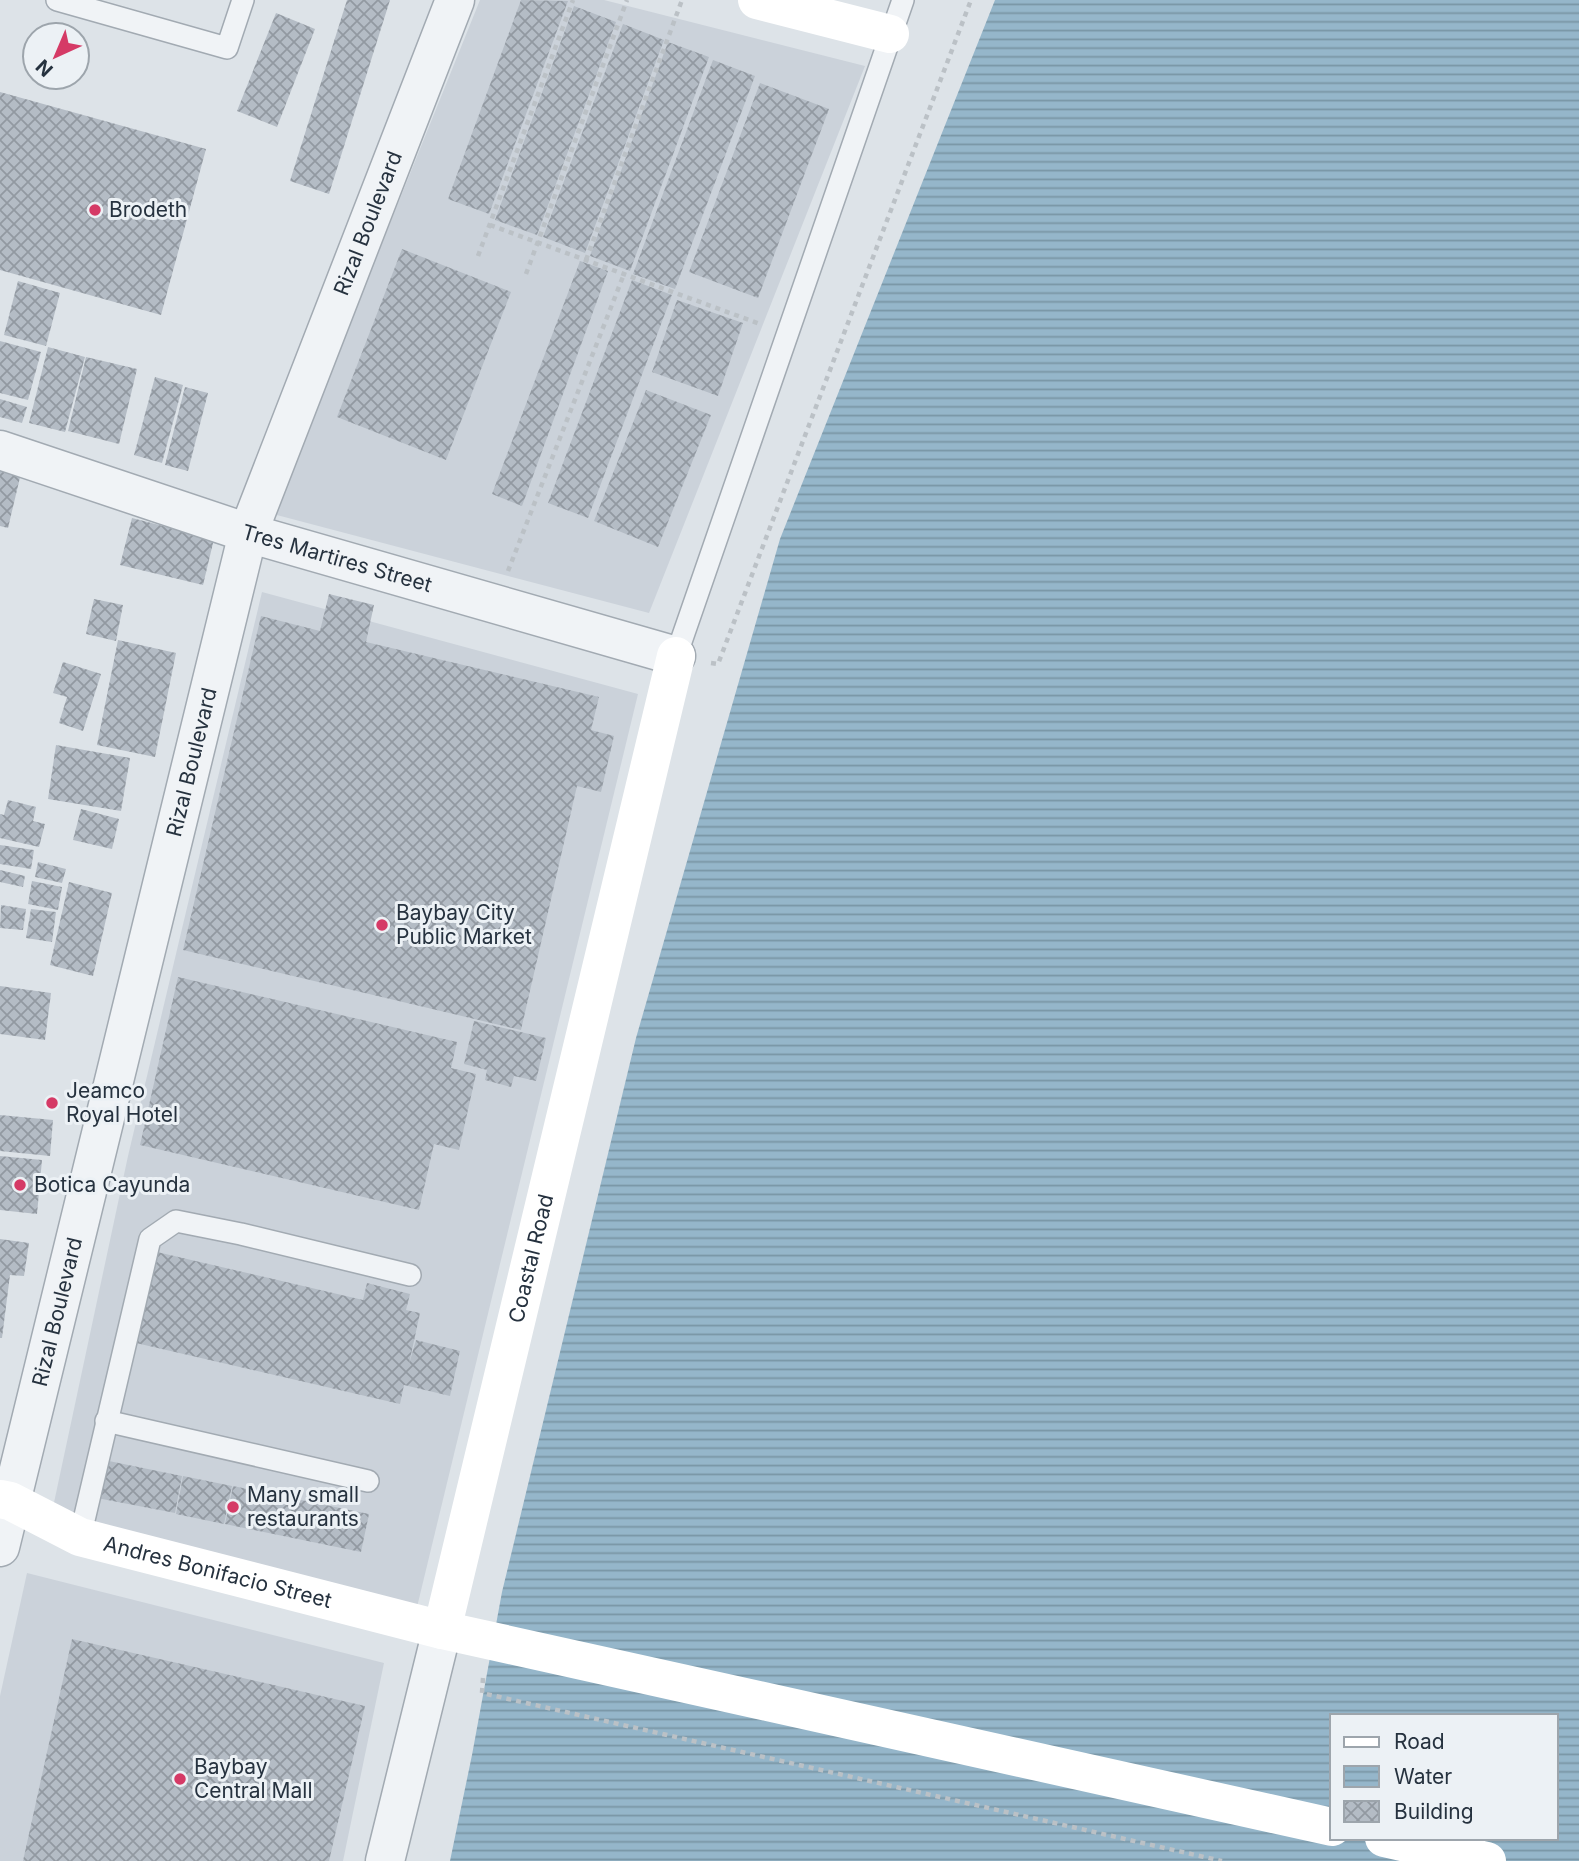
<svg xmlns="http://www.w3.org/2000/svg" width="1579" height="1861" viewBox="0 0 1579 1861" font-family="Inter,sans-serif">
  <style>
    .built { fill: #cbd2da }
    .water { fill: url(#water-rules); fill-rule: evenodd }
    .building { fill: url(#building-cross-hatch) }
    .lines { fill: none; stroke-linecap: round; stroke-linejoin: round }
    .lane-casing { stroke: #a2aab2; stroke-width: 24 }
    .street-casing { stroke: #a2aab2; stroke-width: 41 }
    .path { stroke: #bbc1c6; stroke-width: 4.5; stroke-dasharray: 5 5; stroke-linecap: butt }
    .lane { stroke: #f0f3f6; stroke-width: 21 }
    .street { stroke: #f0f3f6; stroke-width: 38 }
    .secondary { stroke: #fff; stroke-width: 38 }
    .poi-dot { fill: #d53a66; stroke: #ecf1f5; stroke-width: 2.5 }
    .labels { text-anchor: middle; stroke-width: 6; stroke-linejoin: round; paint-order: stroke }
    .poi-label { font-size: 21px; fill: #26323f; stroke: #ecf1f5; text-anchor: start }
    .street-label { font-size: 21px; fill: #26323f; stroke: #ecf1f5 }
  </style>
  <defs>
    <pattern id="water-rules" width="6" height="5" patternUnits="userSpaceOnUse" patternTransform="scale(1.75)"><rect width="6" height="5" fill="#95b6ca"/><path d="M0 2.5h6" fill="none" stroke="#7995a5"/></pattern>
    <pattern id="building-cross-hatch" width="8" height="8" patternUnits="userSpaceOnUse" patternTransform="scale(1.75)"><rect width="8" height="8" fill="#b4bcc5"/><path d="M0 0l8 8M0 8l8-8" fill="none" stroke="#9299a1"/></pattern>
  </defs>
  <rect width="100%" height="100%" fill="#dde3e8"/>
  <!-- built -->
  <g class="built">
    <polygon points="480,0 604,0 865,66 649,613 273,514"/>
    <polygon points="262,592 638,694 417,1607 52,1512 128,1156"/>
    <polygon points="27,1573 384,1663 343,1861 0,1861 0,1696"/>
  </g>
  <!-- water -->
  <path class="water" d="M995 0H1579V1861H450L472 1755 502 1592 636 1038 780 539ZM1332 1716H1556V1838H1332Z"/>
  <!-- building -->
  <g class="building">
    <polygon points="347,0 390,0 329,194 290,181"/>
    <polygon points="521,0 568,1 489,214 448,199"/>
    <polygon points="574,6 616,22 537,235 495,220"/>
    <polygon points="276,13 315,29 277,127 237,111"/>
    <polygon points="623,24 664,40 585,253 543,237"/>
    <polygon points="668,42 709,57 630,271 590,256"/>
    <polygon points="713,60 755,76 675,289 633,274"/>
    <polygon points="760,83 829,109 758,298 689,272"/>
    <polygon points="0,92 206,149 161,315 0,270"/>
    <polygon points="402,249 511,292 446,460 337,417"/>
    <polygon points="580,261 608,271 522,506 492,494"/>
    <polygon points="632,280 672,295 588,518 548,503"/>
    <polygon points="18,281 60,293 46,346 4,335"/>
    <polygon points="677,300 743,323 718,396 652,372"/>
    <polygon points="0,341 41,352 28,400 0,393"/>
    <polygon points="48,347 85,357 65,432 29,423"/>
    <polygon points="86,357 137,369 119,444 68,431"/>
    <polygon points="155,377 183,385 162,463 134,455"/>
    <polygon points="185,387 208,393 188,471 165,465"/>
    <polygon points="646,390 711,415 658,547 594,521"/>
    <polygon points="0,399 27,407 22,423 0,417"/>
    <polygon points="0,464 22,469 8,528 0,526"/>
    <polygon points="132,518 214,539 203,585 120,565"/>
    <polygon points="329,594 374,605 366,642 599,697 591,730 614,736 601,792 577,786 521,1030 183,950 261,616 320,631"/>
    <polygon points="94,599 123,605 116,641 86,634"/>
    <polygon points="118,640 176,653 155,757 97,745"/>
    <polygon points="63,662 101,674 83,731 59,723 67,697 53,693"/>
    <polygon points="56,745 130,758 121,811 48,799"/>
    <polygon points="8,800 36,807 33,821 45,824 39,847 0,838 0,814 4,815"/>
    <polygon points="81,809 119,819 112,849 73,840"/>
    <polygon points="0,845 34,850 31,869 0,864"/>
    <polygon points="38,862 66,869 62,883 35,877"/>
    <polygon points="0,870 25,876 23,887 0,882"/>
    <polygon points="32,881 62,887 58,910 28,904"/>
    <polygon points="69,882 112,893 93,976 50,965"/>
    <polygon points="1,905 26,909 23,930 0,928"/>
    <polygon points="31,909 56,912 52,942 26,938"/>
    <polygon points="178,977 457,1042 451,1068 476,1074 459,1150 434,1144 419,1210 140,1145"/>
    <polygon points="0,986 51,993 45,1040 0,1034"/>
    <polygon points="474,1021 546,1038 536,1081 514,1076 511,1087 485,1080 487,1070 464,1064"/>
    <polygon points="0,1115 53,1120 50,1156 0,1151"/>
    <polygon points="0,1156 42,1160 37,1214 0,1210"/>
    <polygon points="0,1239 29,1243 24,1276 10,1275 2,1338 0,1338"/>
    <polygon points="157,1252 363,1300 367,1283 410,1294 406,1310 420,1313 409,1364 416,1340 460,1351 450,1396 404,1385 400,1404 136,1343"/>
    <polygon points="104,1460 182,1476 175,1513 97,1498"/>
    <polygon points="183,1476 232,1486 224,1524 176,1514"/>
    <polygon points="233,1486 369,1514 361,1552 225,1524"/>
    <polygon points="72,1639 365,1706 329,1861 23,1861"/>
  </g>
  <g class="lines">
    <!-- lane casing -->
    <g class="lane-casing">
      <g id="lane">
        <polyline points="57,0 227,48 243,0"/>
        <polyline points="676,656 903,0"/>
        <polyline points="106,1421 368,1481"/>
        <polyline points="80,1537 150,1239 176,1221 241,1234 410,1275"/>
      </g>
    </g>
    <!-- street casing -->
    <g class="street-casing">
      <g id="street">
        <path id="s1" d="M0 450 248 533 676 656"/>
        <path id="s2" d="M0 1547 248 533 455 0"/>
        <polyline points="385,1861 442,1630"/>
      </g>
    </g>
    <!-- path -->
    <g class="path">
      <polyline points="490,225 760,324"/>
      <polyline points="478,256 573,0"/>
      <polyline points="586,260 682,0"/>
      <polyline points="526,274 627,0"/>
      <polyline points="508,571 624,274"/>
      <polyline points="711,663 718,664 971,0"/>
      <polyline points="483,1678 482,1693 1222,1861"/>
    </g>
    <!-- lane -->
    <use href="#lane" class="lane"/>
    <!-- street -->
    <use href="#street" class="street"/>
    <!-- secondary -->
    <g class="secondary">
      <polyline points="757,0 890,34"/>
      <path id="s3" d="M0 1499 10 1501 80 1537 442 1630 1332 1827"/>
      <path id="s4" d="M442 1630 676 656"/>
      <polyline points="1384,1838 1487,1861"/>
    </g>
  </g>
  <!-- markers -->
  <g class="poi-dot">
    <circle cx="95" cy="210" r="7"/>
    <circle cx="382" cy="925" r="7"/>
    <circle cx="52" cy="1103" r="7"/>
    <circle cx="20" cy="1185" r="7"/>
    <circle cx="233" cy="1507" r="7"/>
    <circle cx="180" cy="1779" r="7"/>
  </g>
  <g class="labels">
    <!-- poi labels -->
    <g class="poi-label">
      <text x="109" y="217">Brodeth</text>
      <text x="396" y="920">Baybay City<tspan x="396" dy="24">Public Market</tspan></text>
      <text x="66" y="1098">Jeamco<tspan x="66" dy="24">Royal Hotel</tspan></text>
      <text x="34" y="1192">Botica Cayunda</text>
      <text x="247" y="1502">Many small<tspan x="247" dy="24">restaurants</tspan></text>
      <text x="194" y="1774">Baybay<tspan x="194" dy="24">Central Mall</tspan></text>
    </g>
    <!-- street labels -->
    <g class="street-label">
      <text dy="7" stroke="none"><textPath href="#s2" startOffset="1376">Rizal Boulevard</textPath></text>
      <text dy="7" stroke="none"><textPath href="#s1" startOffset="354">Tres Martires Street</textPath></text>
      <text dy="7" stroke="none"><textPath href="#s2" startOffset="808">Rizal Boulevard</textPath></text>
      <text dy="7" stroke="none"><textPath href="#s4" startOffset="382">Coastal Road</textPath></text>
      <text dy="7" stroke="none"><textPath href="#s2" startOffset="242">Rizal Boulevard</textPath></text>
      <text dy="7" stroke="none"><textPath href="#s3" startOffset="231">Andres Bonifacio Street</textPath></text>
    </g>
  </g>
  <!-- legend -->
  <rect x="1330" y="1714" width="228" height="126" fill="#ecf1f5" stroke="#9da5ac" stroke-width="2"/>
  <rect x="1344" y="1737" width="35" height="10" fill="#ffffff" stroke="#9da5ac" stroke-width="2"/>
  <text x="1394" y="1749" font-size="21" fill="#26323f">Road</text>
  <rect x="1344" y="1766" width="35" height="21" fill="url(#water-rules)" stroke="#9da5ac" stroke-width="2"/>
  <text x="1394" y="1784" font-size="21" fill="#26323f">Water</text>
  <rect x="1344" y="1801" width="35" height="21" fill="url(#building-cross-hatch)" stroke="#9da5ac" stroke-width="2"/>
  <text x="1394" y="1819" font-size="21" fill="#26323f">Building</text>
  <!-- north arrow -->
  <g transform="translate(56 56) rotate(224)"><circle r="33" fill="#ecf1f5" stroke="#9da5ac" stroke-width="2"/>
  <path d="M0-5L12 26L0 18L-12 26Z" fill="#d53a66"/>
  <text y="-10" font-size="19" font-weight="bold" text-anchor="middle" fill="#26323f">N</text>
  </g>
</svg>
